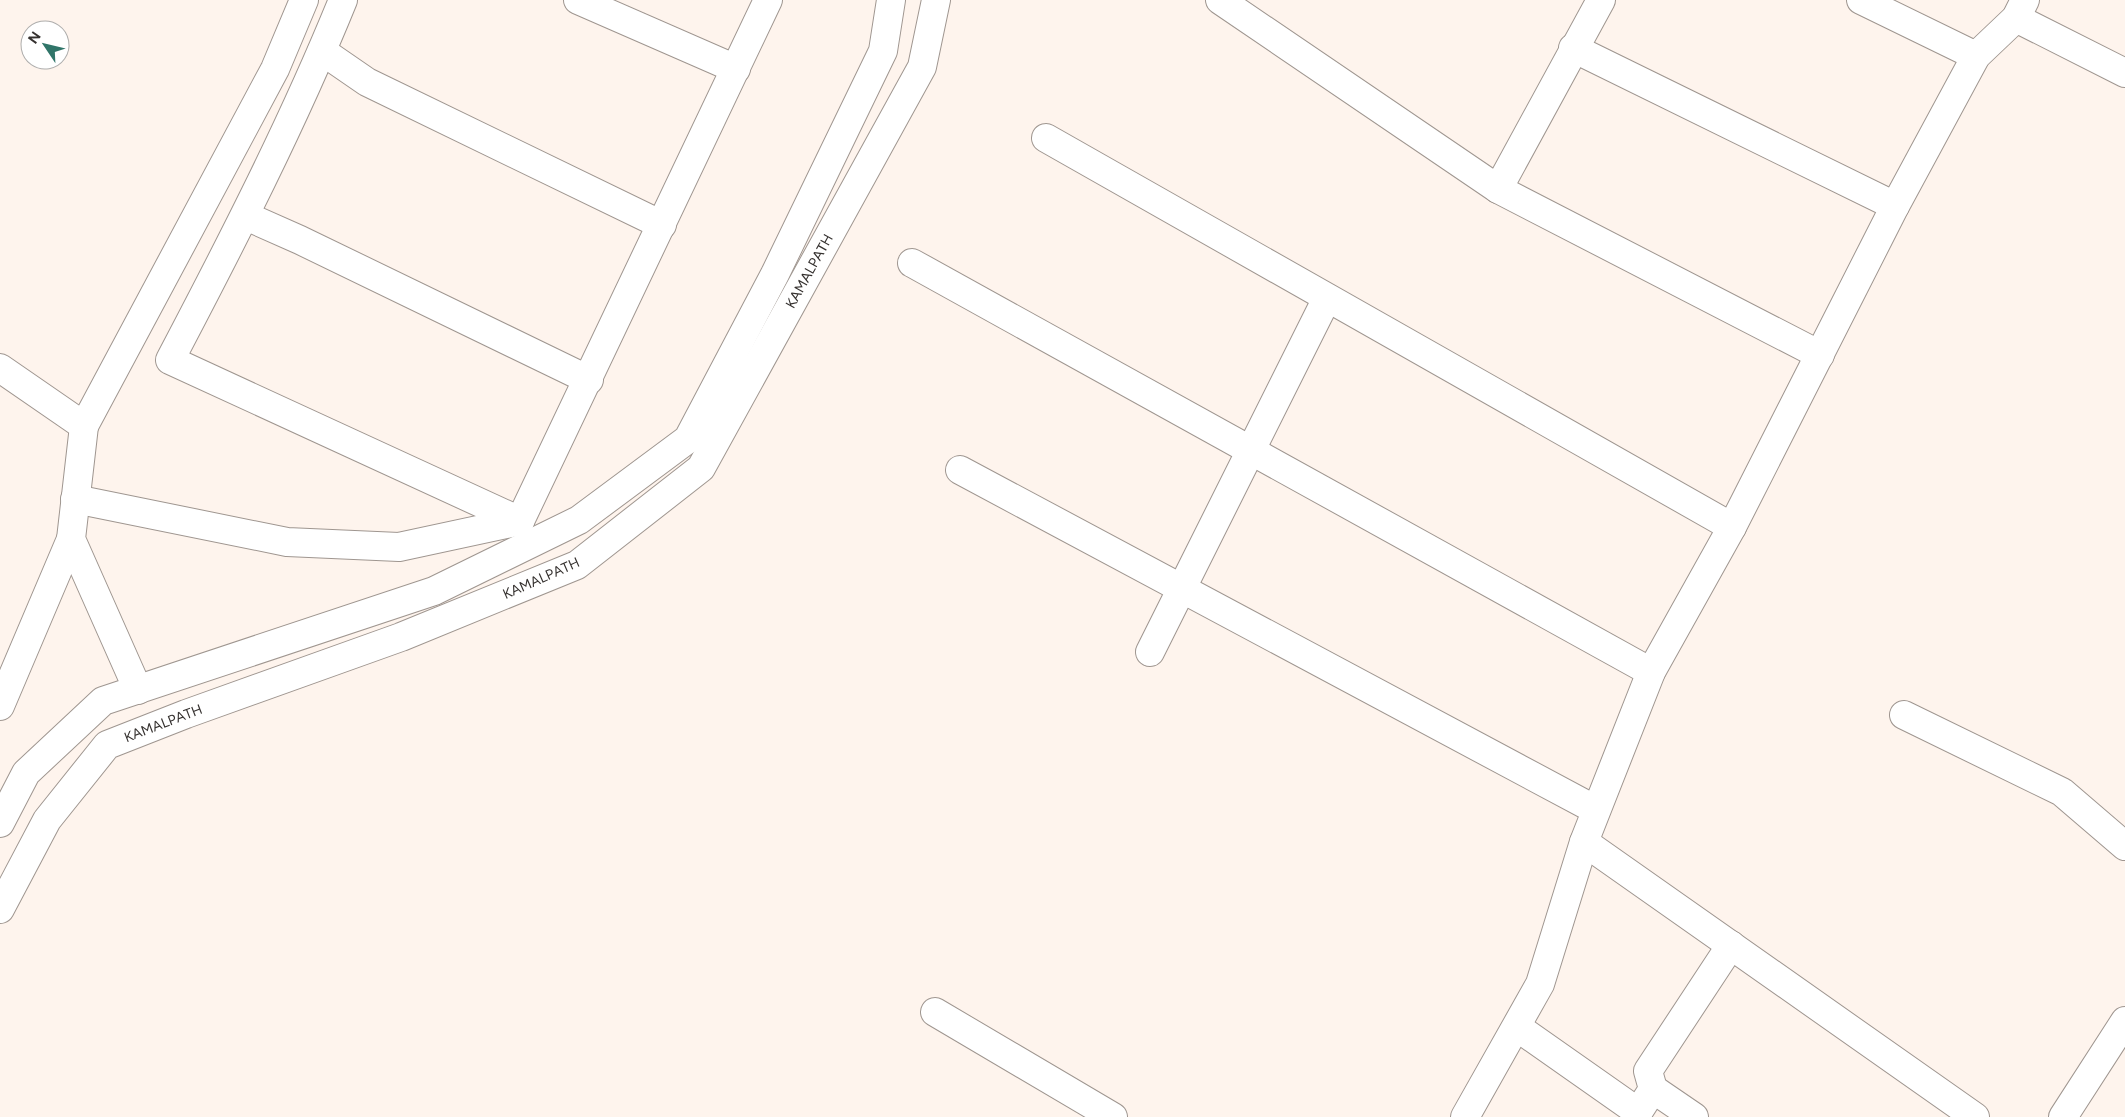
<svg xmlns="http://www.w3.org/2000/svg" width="2125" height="1117" viewBox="0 0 2125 1117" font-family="Figtree,sans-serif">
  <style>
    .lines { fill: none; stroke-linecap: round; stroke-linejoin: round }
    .minor-casing { stroke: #9f9690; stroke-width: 30 }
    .minor { stroke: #fff; stroke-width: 28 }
    .labels { text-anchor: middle; stroke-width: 4.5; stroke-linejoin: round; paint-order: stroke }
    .street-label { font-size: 14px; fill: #35312f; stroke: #fff }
  </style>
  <rect width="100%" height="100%" fill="#fef4ed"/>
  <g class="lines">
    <!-- minor casing -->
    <g class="minor-casing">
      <g id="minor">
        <path d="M343 0C293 123 232 242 170 360L520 521"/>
        <polyline points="578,0 736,69"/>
        <polyline points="1220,0 1498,189 1820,355"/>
        <polyline points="1861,0 1976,56"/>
        <polyline points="2016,18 2125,73"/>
        <polyline points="1573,48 1895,206"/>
        <polyline points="322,51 367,82 662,225"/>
        <polyline points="1046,138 1732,527"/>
        <polyline points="1498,189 1601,0"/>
        <polyline points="246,216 300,240 589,380"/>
        <polyline points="912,263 1651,672"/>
        <polyline points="0,368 84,426 71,539 138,690"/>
        <polyline points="84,426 275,69 304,0"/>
        <polyline points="960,470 1596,810"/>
        <polyline points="75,499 287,542 399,547 520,521"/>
        <polyline points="520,521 768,0"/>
        <polyline points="1150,652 1327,298"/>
        <polyline points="0,706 71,539"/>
        <polyline points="1904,715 2062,792 2125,846"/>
        <polyline points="0,823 26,773 103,701 434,591 579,520 688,439 775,274 883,51 891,0"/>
        <polyline points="1584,842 1975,1117"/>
        <polyline points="0,909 47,820 107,745 186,714 401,637 577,565 701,468 922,67 936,0"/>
        <polyline points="935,1012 1113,1117"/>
        <polyline points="1517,1027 1638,1112"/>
        <polyline points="1653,1089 1694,1117"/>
        <polyline points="1465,1117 1540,984 1584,842 1651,672 1732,527 1895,206 1976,56 2016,18 2025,0"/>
        <polyline points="1635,1117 1653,1089 1648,1071 1731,945"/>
        <polyline points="2063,1117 2125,1021"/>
      </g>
    </g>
    <!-- minor -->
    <use href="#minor" class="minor"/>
  </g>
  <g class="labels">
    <!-- street labels -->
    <g class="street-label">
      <text transform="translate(809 271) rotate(-61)" y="5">KAMALPATH</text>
      <text transform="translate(541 578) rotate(-24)" y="5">KAMALPATH</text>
      <text transform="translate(163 723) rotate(-21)" y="5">KAMALPATH</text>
    </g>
  </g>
  <!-- north arrow -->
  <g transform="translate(45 45) rotate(305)"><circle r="24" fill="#ffffff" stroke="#aeadac"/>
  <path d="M0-4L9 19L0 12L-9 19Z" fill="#307569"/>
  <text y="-8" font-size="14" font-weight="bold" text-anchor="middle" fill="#35312f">N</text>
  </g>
</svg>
